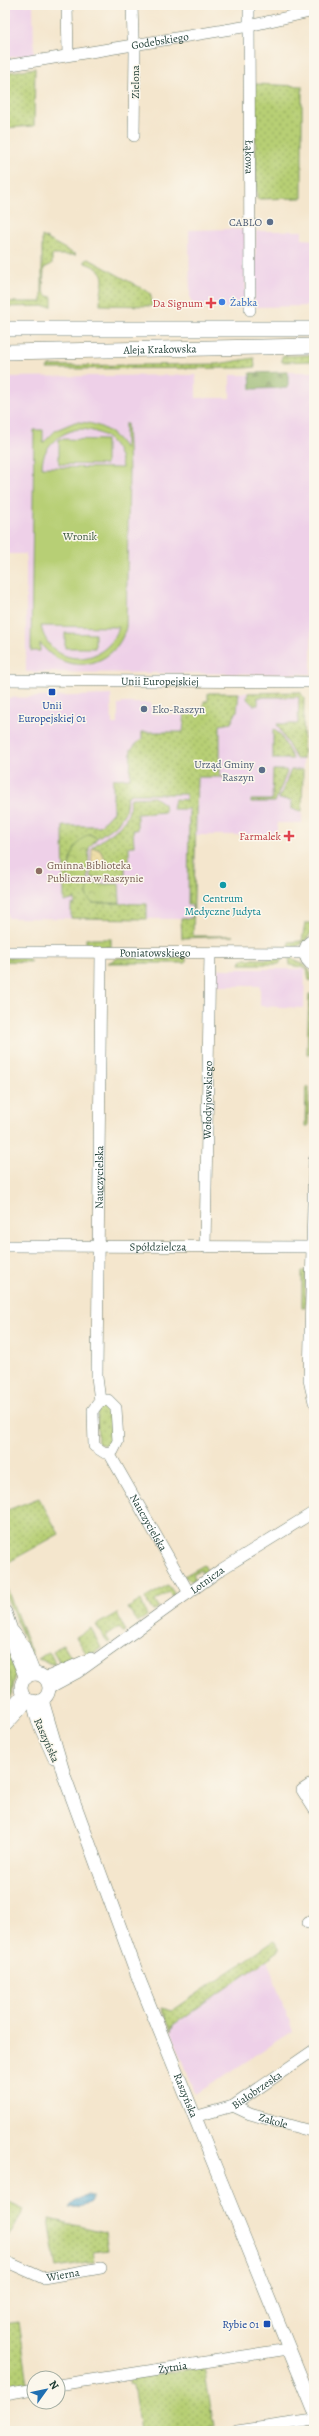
<svg xmlns="http://www.w3.org/2000/svg" width="319" height="2436" viewBox="0 0 319 2436" font-family="Alegreya,serif">
  <style>
    .built { fill: #eed0e8 }
    .grass { fill: url(#grass-dots); stroke: #6b8654 }
    .forest { fill: url(#forest-firs); stroke: #58784d }
    .sand { fill: url(#sand-dots); stroke: #868c69 }
    .park { fill: url(#park-crowns); stroke: #6b8654 }
    .pitch { fill: #b7cf74; stroke: #6b8654; fill-rule: evenodd }
    .water { fill: url(#water-rules); stroke: #377080 }
    .lines { fill: none; stroke-linecap: round; stroke-linejoin: round }
    .minor-casing { stroke: #6a786a; stroke-width: 12 }
    .tertiary-casing { stroke: #6a786a; stroke-width: 14 }
    .secondary-casing { stroke: #6a786a; stroke-width: 16 }
    .minor { stroke: #fff; stroke-width: 11 }
    .tertiary { stroke: #fff; stroke-width: 13 }
    .secondary { stroke: #fff; stroke-width: 15 }
    .service-dot { fill: #5c6f8a; stroke: #fbf7ec; stroke-width: 1.5 }
    .shop-dot { fill: #3f7fe0; stroke: #fbf7ec; stroke-width: 1.5 }
    .health-dot { fill: #e0444e; stroke: #fbf7ec; stroke-width: 1.5 }
    .transit-dot { fill: #1a4fb4; stroke: #fbf7ec; stroke-width: 1.5 }
    .education-dot { fill: #8d6e63; stroke: #fbf7ec; stroke-width: 1.5 }
    .culture-dot { fill: #0f9aa8; stroke: #fbf7ec; stroke-width: 1.5 }
    .labels { text-anchor: middle; stroke-width: 3; stroke-linejoin: round; paint-order: stroke }
    .street-label { font-size: 11px; fill: #1f3d34; stroke: #fbf7ec }
    .service-label { font-size: 11px; fill: #4e5e75; stroke: #fbf7ec; text-anchor: end }
    .shop-label { font-size: 11px; fill: #366cbe; stroke: #fbf7ec; text-anchor: start }
    .health-label { font-size: 11px; fill: #be3a42; stroke: #fbf7ec; text-anchor: end }
    .park-label { font-size: 11px; fill: #3d5a41; stroke: #fbf7ec }
    .transit-label { font-size: 11px; fill: #164399; stroke: #fbf7ec }
    .education-label { font-size: 11px; fill: #785e54; stroke: #fbf7ec; text-anchor: start }
    .culture-label { font-size: 11px; fill: #0d838f; stroke: #fbf7ec }
  </style>
  <defs>
    <pattern id="grass-dots" width="8" height="8" patternUnits="userSpaceOnUse"><rect width="8" height="8" fill="#b7cf74"/><path d="M2 2h.1M6 6h.1" fill="none" stroke="#94a960" stroke-width="1.8" stroke-linecap="round"/></pattern>
    <pattern id="forest-firs" width="22" height="20" patternUnits="userSpaceOnUse"><rect width="22" height="20" fill="#91b266"/><path d="M5 1l3.5 6h-7zM16 11l3.5 6h-7z" fill="#769255"/></pattern>
    <pattern id="sand-dots" width="8" height="8" patternUnits="userSpaceOnUse"><rect width="8" height="8" fill="#eeda9e"/><path d="M2 2h.1M6 6h.1" fill="none" stroke="#ccbc89" stroke-width="1.8" stroke-linecap="round"/></pattern>
    <pattern id="park-crowns" width="20" height="18" patternUnits="userSpaceOnUse"><rect width="20" height="18" fill="#b7cf74"/><path d="M2 6a3 3 0 1 1 6 0M12 15a3 3 0 1 1 6 0" fill="none" stroke="#94a960"/></pattern>
    <pattern id="water-rules" width="6" height="5" patternUnits="userSpaceOnUse"><rect width="6" height="5" fill="#4fa4cb"/><path d="M0 2.5h6" fill="none" stroke="#4187a6"/></pattern>
  </defs>
  <rect width="100%" height="100%" fill="#fbf7ec"/>
  <filter id="ink" filterUnits="userSpaceOnUse"><feTurbulence type="fractalNoise" baseFrequency=".025" numOctaves="2"/><feDisplacementMap in="SourceGraphic" scale="8" xChannelSelector="R" yChannelSelector="G"/><feConvolveMatrix kernelMatrix="1 2 1 2 8 2 1 2 1" color-interpolation-filters="sRGB"/></filter>
  <filter id="wash" filterUnits="userSpaceOnUse"><feTurbulence type="fractalNoise" baseFrequency=".012" numOctaves="4" result="noise"/><feDisplacementMap in="SourceGraphic" scale="16" xChannelSelector="R" yChannelSelector="G"/><feGaussianBlur stdDeviation="0.9" result="paint"/><feColorMatrix in="noise" values="0 0 0 0 0 0 0 0 0 0 0 0 0 0 0 0 0 1.4 0 .05"/><feComposite in="paint" operator="in"/></filter>
  <g filter="url(#wash)">
    <rect width="100%" height="100%" fill="#f4e6cd"/>
    <!-- built -->
    <g class="built">
      <polygon points="5,5 33,5 34,54 5,58"/>
      <polygon points="230,229 245,230 246,307 196,309 190,299 189,230"/>
      <polygon points="256,231 302,231 302,239 314,240 314,306 254,307"/>
      <polygon points="288,372 314,372 311,674 26,672 26,554 5,554 5,377 196,375 196,398 230,398 230,375 250,375 251,389 288,388"/>
      <polygon points="300,692 304,698 302,823 277,823 277,835 196,835 194,919 8,918 8,914 5,915 5,698 111,695 112,724 118,724 118,705 123,703 151,703 152,714 183,715 185,712 193,711 193,709 204,708 204,701 208,701 208,693"/>
      <polygon points="218,969 305,969 304,1008 260,1006 260,986 218,986"/>
      <polygon points="267,1960 293,2031 196,2094 171,2031 173,2025"/>
    </g>
    <!-- grass -->
    <g class="grass">
      <polygon points="35,68 34,126 5,128 5,73"/>
      <polygon points="254,84 302,86 302,198 257,199"/>
      <polygon points="42,236 76,255 52,255 52,264 44,268 43,291 46,295 52,297 52,306 5,307 5,302 42,302"/>
      <path d="M89 259 150 293 153 306 100 305C100 282 113 273 85 263V260Z"/>
      <polygon points="314,355 314,361 282,362 282,356"/>
      <polygon points="254,358 255,367 245,368 47,369 49,366 218,364"/>
      <polygon points="300,692 304,698 303,759 296,759 277,724 298,724 299,697 258,697 258,705 253,705 247,699 248,693"/>
      <polygon points="208,693 239,693 237,711 231,723 220,725 220,775 228,777 197,777 193,936 234,936 182,938 181,919 192,918 192,905 188,905 189,809 173,809 175,799 186,800 186,794 131,794 127,797 125,812 117,824 97,838 89,834 87,835 70,859 68,881 88,885 92,903 147,904 147,919 71,918 71,905 75,904 75,899 64,902 63,826 100,826 113,812 113,779 130,778 131,749 142,739 142,732 183,732 185,712 204,708 204,701 208,701"/>
      <polygon points="273,729 280,734 293,759 273,759"/>
      <polygon points="273,770 286,770 287,772 275,802 251,802 251,800 272,800"/>
      <polygon points="291,770 303,770 302,811 292,809 292,800 279,799"/>
      <path d="M154 797 164 804 165 812 137 814V830H133L134 846H129V862H125V878H91V868H99L106 860 99 849 92 848 93 847C104 837 123 829 128 814 130 809 129 803 131 798Z"/>
      <path d="M305 923H313C313 936 301 948 289 948V942L302 941Z"/>
      <rect x="86" y="939" width="25" height="8"/>
      <polygon points="27,957 31,962 5,961 5,958"/>
      <polygon points="118,958 186,958 186,963 108,963"/>
      <path d="M289 958C299 960 314 968 311 981L309 980 307 968 290 965Z"/>
      <polygon points="242,959 282,959 279,964 240,964"/>
      <polygon points="309,994 311,994 310,1054 307,1054"/>
      <polygon points="306,1087 309,1088 308,1126 305,1126"/>
      <polygon points="302,1271 306,1271 305,1308 302,1308"/>
      <polygon points="102,1405 112,1406 114,1438 109,1445 98,1444 97,1412"/>
      <polygon points="39,1498 59,1534 5,1564 5,1511"/>
      <polygon points="204,1565 208,1572 204,1575 200,1570 193,1574 196,1579 191,1581 184,1576"/>
      <polygon points="5,1584 32,1654 31,1655 5,1594"/>
      <polygon points="168,1585 174,1593 173,1596 169,1592 155,1601 159,1607 154,1611 152,1610 145,1598"/>
      <polygon points="141,1600 147,1616 138,1622 128,1608"/>
      <polygon points="117,1613 126,1632 123,1632 119,1627 106,1636 110,1642 108,1643 96,1625"/>
      <polygon points="91,1628 101,1648 88,1656 76,1637"/>
      <polygon points="63,1644 71,1658 70,1663 62,1666 53,1651"/>
      <polygon points="5,1647 16,1673 12,1693 5,1703"/>
      <polygon points="48,1652 50,1653 56,1665 38,1659"/>
      <polygon points="274,1941 280,1950 173,2025 171,2031 162,2008 172,2011"/>
      <polygon points="5,2201 24,2210 5,2242"/>
      <polygon points="49,2219 105,2232 108,2250 93,2252 95,2262 57,2268"/>
      <polygon points="19,2321 28,2384 5,2387 5,2323"/>
      <polygon points="204,2367 214,2427 193,2431 140,2431 133,2385 129,2384 130,2378"/>
    </g>
    <!-- forest -->
    <polygon class="forest" points="288,372 288,388 251,389 250,373"/>
    <!-- sand -->
    <polygon class="sand" points="92,848 99,849 106,860 99,868 91,868"/>
    <!-- park -->
    <path class="park" d="M89 834 97 838 89 848 88 881 91 884H119L120 903H92L87 897 88 885 71 884 68 881C68 864 73 842 89 834Z"/>
    <!-- pitch -->
    <g class="pitch">
      <path d="M75 422C97 422 113 430 125 449V424H127L129 471 126 627C116 668 65 678 40 643V651H31L34 430H43V443L56 430ZM78 429C102 429 120 443 122 468L42 467C42 446 60 433 78 429ZM41 626 119 627C106 668 50 669 41 626Z"/>
      <polygon points="59,439 106,440 106,465 59,464"/>
      <polygon points="65,633 95,634 95,648 65,648"/>
      <path d="M5 1663C10 1677 18 1691 5 1703Z"/>
    </g>
    <!-- water -->
    <polygon class="water" points="87,2195 91,2196 91,2201 79,2208 70,2209 75,2202"/>
  </g>
  <g filter="url(#ink)">
    <g class="lines">
      <!-- minor casing -->
      <g class="minor-casing">
        <g id="minor">
          <polyline points="67,5 68,55"/>
          <polyline points="132,5 133,37 135,50 134,136"/>
          <path id="s1" d="M249 5 250 310"/>
          <path id="s2" d="M5 66 249 26 314 11"/>
          <path id="s3" d="M5 680 314 682"/>
          <path d="M314 939C301 945 302 960 314 966"/>
          <path id="s4" d="M5 952 305 953"/>
          <polyline points="314,1160 309,1380 314,1402"/>
          <path id="s5" d="M5 1246 312 1247"/>
          <path id="s6" d="M205 1247 210 953"/>
          <polygon points="108,1400 116,1408 118,1441 113,1451 105,1453 94,1446 93,1410 100,1401"/>
          <path id="s7" d="M100 1401 97 1377 101 952"/>
          <path id="s8" d="M109 1453 189 1593"/>
          <polyline points="45,1678 91,1658"/>
          <path id="s9" d="M49 1688 77 1673 222 1569 314 1512"/>
          <polyline points="5,1714 23,1694"/>
          <polyline points="5,1727 30,1700"/>
          <polyline points="314,1782 302,1790 314,1809"/>
          <polyline points="308,1923 314,1919"/>
          <path id="s10" d="M233 2106 250 2114 314 2132"/>
          <path id="s11" d="M194 2117 233 2106 314 2050"/>
          <path id="s12" d="M5 2261 43 2278 101 2268"/>
          <path id="s13" d="M58 2385 288 2349"/>
          <polyline points="5,2394 34,2389"/>
          <polyline points="237,2431 314,2420"/>
        </g>
      </g>
      <!-- tertiary casing -->
      <g class="tertiary-casing">
        <g id="tertiary">
          <polyline points="5,1612 10,1627 14,1649 26,1678"/>
          <polyline points="13,1632 23,1646 34,1674"/>
          <circle cx="35" cy="1688" r="14"/>
          <path id="s14" d="M42 1700 65 1778 140 1982 314 2410"/>
          <polyline points="33,1701 38,1721 54,1757"/>
        </g>
      </g>
      <!-- secondary casing -->
      <g class="secondary-casing">
        <g id="secondary">
          <polyline points="5,329 314,329"/>
          <path id="s15" d="M5 352 314 346"/>
        </g>
      </g>
      <!-- minor -->
      <use href="#minor" class="minor"/>
      <!-- tertiary -->
      <use href="#tertiary" class="tertiary"/>
      <!-- secondary -->
      <use href="#secondary" class="secondary"/>
    </g>
  </g>
  <!-- markers -->
  <g class="service-dot">
    <circle cx="270" cy="222" r="4"/>
    <circle cx="144" cy="709" r="4"/>
    <circle cx="262" cy="770" r="4"/>
  </g>
  <circle class="shop-dot" cx="222" cy="302" r="4"/>
  <g class="health-dot">
    <path d="M209 297h4v4h4v4h-4v4h-4v-4h-4v-4h4z"/>
    <path d="M287 830h4v4h4v4h-4v4h-4v-4h-4v-4h4z"/>
  </g>
  <g class="transit-dot">
    <rect x="48" y="688" width="8" height="8" rx="2"/>
    <rect x="263" y="2320" width="8" height="8" rx="2"/>
  </g>
  <circle class="education-dot" cx="39" cy="871" r="4"/>
  <circle class="culture-dot" cx="223" cy="885" r="4"/>
  <g class="labels">
    <!-- street labels -->
    <g class="street-label">
      <text dy="4" stroke="none"><textPath href="#s2" startOffset="157">Godebskiego</textPath></text>
      <text transform="translate(135 82) rotate(-90)" y="4">Zielona</text>
      <text dy="4" stroke="none"><textPath href="#s1" startOffset="152">Łąkowa</textPath></text>
      <text dy="4" stroke="none"><textPath href="#s15" startOffset="155">Aleja Krakowska</textPath></text>
      <text dy="4" stroke="none"><textPath href="#s3" startOffset="155">Unii Europejskiej</textPath></text>
      <text dy="4" stroke="none"><textPath href="#s4" startOffset="150">Poniatowskiego</textPath></text>
      <text dy="4" stroke="none"><textPath href="#s6" startOffset="147">Wołodyjowskiego</textPath></text>
      <text dy="4" stroke="none"><textPath href="#s7" startOffset="224">Nauczycielska</textPath></text>
      <text dy="4" stroke="none"><textPath href="#s5" startOffset="153">Spółdzielcza</textPath></text>
      <text dy="4" stroke="none"><textPath href="#s8" startOffset="80">Nauczycielska</textPath></text>
      <text dy="4" stroke="none"><textPath href="#s9" startOffset="192">Lotnicza</textPath></text>
      <text transform="translate(47 1740) rotate(66)" y="4">Raszyńska</text>
      <text dy="4" stroke="none"><textPath href="#s11" startOffset="69">Białobrzeska</textPath></text>
      <text dy="4" stroke="none"><textPath href="#s14" startOffset="421">Raszyńska</textPath></text>
      <text dy="4" stroke="none"><textPath href="#s10" startOffset="43">Zakole</textPath></text>
      <text dy="4" stroke="none"><textPath href="#s12" startOffset="62">Wierna</textPath></text>
      <text dy="4" stroke="none"><textPath href="#s13" startOffset="116">Żytnia</textPath></text>
    </g>
    <!-- service labels -->
    <g class="service-label">
      <text x="262" y="226">CABLO</text>
      <text x="152" y="713" text-anchor="start">Eko-Raszyn</text>
      <text x="254" y="768">Urząd Gminy<tspan x="254" dy="13">Raszyn</tspan></text>
    </g>
    <!-- shop labels -->
    <g class="shop-label">
      <text x="230" y="306">Żabka</text>
    </g>
    <!-- health labels -->
    <g class="health-label">
      <text x="203" y="307">Da Signum</text>
      <text x="281" y="840">Farmalek</text>
    </g>
    <!-- park labels -->
    <g class="park-label">
      <text x="80" y="540">Wronik</text>
    </g>
    <!-- transit labels -->
    <g class="transit-label">
      <text x="52" y="709">Unii<tspan x="52" dy="13">Europejskiej 01</tspan></text>
      <text x="259" y="2328" text-anchor="end">Rybie 01</text>
    </g>
    <!-- education labels -->
    <g class="education-label">
      <text x="47" y="869">Gminna Biblioteka<tspan x="47" dy="13">Publiczna w Raszynie</tspan></text>
    </g>
    <!-- culture labels -->
    <g class="culture-label">
      <text x="223" y="902">Centrum<tspan x="223" dy="13">Medyczne Judyta</tspan></text>
    </g>
  </g>
  <!-- margin -->
  <rect width="319" height="2436" fill="none" stroke="#fbf7ec" stroke-width="20"/>
  <!-- north arrow -->
  <g transform="translate(46 2390) rotate(57)"><circle r="19" fill="#fbf7ec" stroke="#a3ada2"/>
  <path d="M0-3L7 15L0 10L-7 15Z" fill="#1f6fb2"/>
  <text y="-6" font-size="11" font-weight="bold" text-anchor="middle" fill="#1f3d34">N</text>
  </g>
</svg>
